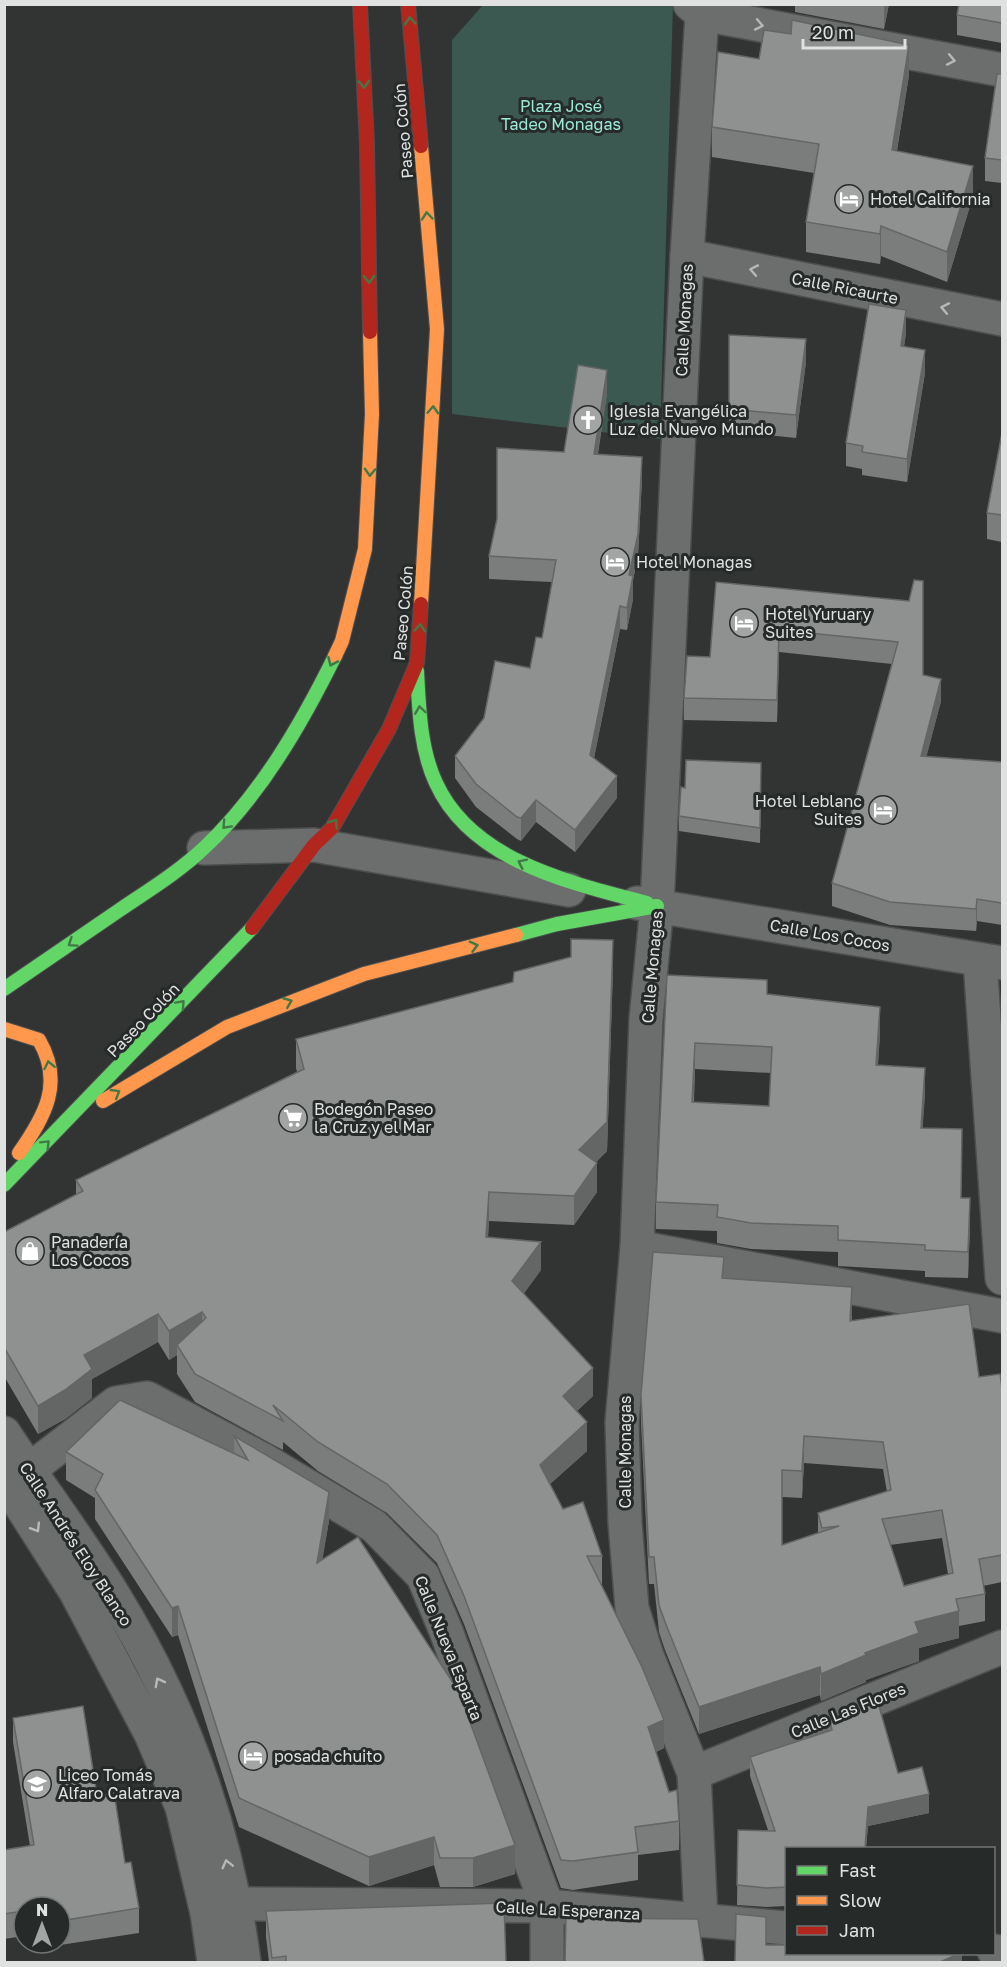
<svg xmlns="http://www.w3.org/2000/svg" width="1007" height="1967" viewBox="0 0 1007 1967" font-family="'Golos Text',sans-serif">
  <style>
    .green { fill: #3b5851 }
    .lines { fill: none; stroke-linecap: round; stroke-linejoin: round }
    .street-casing { stroke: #4d4f4f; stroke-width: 36 }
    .fast-casing { stroke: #4d4f4f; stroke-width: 16 }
    .slow-casing { stroke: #4d4f4f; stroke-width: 16 }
    .jam-casing { stroke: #4d4f4f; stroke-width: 16 }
    .street { stroke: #6c6e6e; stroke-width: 33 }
    .fast { stroke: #63d668; stroke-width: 14 }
    .slow { stroke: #ff974d; stroke-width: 14 }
    .jam { stroke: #b3261e; stroke-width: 14 }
    .wall { fill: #7b7c7c; fill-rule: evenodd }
    .shaded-wall { fill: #646565 }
    .building { fill: #8f9090; stroke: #646565; stroke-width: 1.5; fill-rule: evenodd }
    .oneway { stroke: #417846 }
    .oneway2 { stroke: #b7b9b9 }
    .labels { text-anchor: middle; stroke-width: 6; stroke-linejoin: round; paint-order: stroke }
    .park-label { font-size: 16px; fill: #9ae9d7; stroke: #262b2a }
    .street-label { font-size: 16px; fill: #dfe2e1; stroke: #262b2a }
    .poi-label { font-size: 16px; fill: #dfe2e1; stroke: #262b2a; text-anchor: start }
  </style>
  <rect width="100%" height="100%" fill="#313433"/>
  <!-- green -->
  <polygon class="green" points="483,5 673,5 660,439 452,414 452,40"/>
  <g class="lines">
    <!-- street casing -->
    <g class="street-casing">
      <g id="street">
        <polyline points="690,4 702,14 1002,70"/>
        <polyline points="687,256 1002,319"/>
        <polyline points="204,848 314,845 569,890"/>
        <polyline points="637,903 1002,963"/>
        <polyline points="980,961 1002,1278"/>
        <polyline points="637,1247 1002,1316"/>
        <path d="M4 1433C40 1488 80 1540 114 1596 184 1710 227 1830 244 1962"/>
        <polyline points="29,1470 116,1403 147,1398 262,1459 374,1526 423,1576 446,1631 547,1906 547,1962"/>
        <polyline points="4,1479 76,1592 151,1734 182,1807 207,1913 214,1962"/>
        <polyline points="694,1773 1002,1647"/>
        <polyline points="207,1913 237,1904 547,1906 786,1928"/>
        <polyline points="701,1919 694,1773 647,1656 632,1608 625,1523 622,1422 637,1247 646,1019 657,906 687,256 702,14 708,4"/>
        <polyline points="994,1951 1002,1952"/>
      </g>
    </g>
    <!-- fast casing -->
    <g class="fast-casing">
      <g id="fast">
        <path d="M417 671C419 708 420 749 436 783 472 862 572 883 647 903"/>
        <polyline points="516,935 557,924 657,906"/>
        <path d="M4 989C43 962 82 936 121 909 149 890 180 871 205 847 260 796 302 723 335 656"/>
        <polyline points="4,1185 252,928"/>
      </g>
    </g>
    <!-- slow casing -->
    <g class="slow-casing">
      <g id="slow">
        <polyline points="421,604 437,329 421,146"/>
        <polyline points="335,656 342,641 365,549 372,414 370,332"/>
        <path d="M4 1029 39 1040C64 1083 45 1116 19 1153"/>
        <polyline points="103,1101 227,1027 364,974 516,935"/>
      </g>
    </g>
    <!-- jam casing -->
    <g class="jam-casing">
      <g id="jam">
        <polyline points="360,4 367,144 370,332"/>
        <polyline points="408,4 421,146"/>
        <polyline points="252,928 314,845 332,828 389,729 417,663 421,604"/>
      </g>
    </g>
    <!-- street -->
    <use href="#street" class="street"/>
    <!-- fast -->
    <use href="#fast" class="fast"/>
    <!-- slow -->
    <use href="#slow" class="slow"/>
    <!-- jam -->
    <use href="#jam" class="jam"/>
  </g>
  <!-- wall -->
  <g class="wall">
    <polygon points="795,4 889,4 884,29 795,12"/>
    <polygon points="1002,4 1002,43 957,35 957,15"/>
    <polygon points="759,59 909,75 897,151 973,196 947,282 881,256 880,264 806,252 806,222 814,173 712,157 712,127"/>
    <polygon points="1002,74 1002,183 985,181 985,158"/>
    <polygon points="906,333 904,346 925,373 907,482 862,475 862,469 846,466 846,443"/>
    <polygon points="729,335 806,362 796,438 729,431"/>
    <polygon points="607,393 598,454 642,479 638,556 633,580 633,599 627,630 620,629 594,758 617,798 575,852 536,822 521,841 517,839 476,807 455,778 455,756 530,668 542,638 552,582 489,579 489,556"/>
    <polygon points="1002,433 1002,542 987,539 987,513"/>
    <polygon points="716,582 909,601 923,675 941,701 926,757 1002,762 1002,925 977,921 976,931 890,925 832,906 832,883 892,664 779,652 777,722 684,720 684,698 710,657"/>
    <polygon points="761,763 760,843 679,831 679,816 685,788"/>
    <polygon points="613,969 607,1151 596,1162 597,1192 574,1225 489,1221 488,1237 541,1270 524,1293 593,1396 577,1411 587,1451 550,1484 563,1509 602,1556 602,1584 601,1584 664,1748 656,1752 679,1821 679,1850 638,1855 638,1880 573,1890 561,1888 464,1624 437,1563 387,1513 318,1471 283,1442 283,1450 195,1402 177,1374 177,1355 169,1360 158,1342 92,1379 92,1398 65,1419 38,1434 4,1376 4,1232 76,1195 76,1180 297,1072 296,1068 296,1039"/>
    <path d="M667 975 767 994 880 1033 878 1065 925 1094 922 1128 962 1155 961 1198 970 1224 968 1278 925 1277V1271L838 1266V1252L751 1249 717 1243V1231L656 1229V1202ZM695 1069 771 1073 769 1106 694 1102Z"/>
    <path d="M724 1279 852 1314V1320L1002 1388V1582L983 1586 985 1594V1621L959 1626V1638L919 1648V1661L866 1680V1682L821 1701 820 1695 699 1734 665 1650 659 1632 654 1584H649L641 1423V1395ZM804 1463 883 1469 887 1492 818 1513V1533L782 1545V1497L802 1498ZM942 1538 948 1574 904 1586 890 1545Z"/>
    <polygon points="234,1436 329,1521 322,1560 515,1874 473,1887 440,1887 434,1865 369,1886 239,1827 178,1635 172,1637 95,1519 95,1498 66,1480 66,1452 234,1453"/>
    <polygon points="13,1718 97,1795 125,1863 139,1908 139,1933 47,1947 46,1943 60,1943 60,1907 24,1907 24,1936 4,1939 4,1850 30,1846 13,1742"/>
    <polygon points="829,1719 898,1773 929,1813 868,1826 866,1848 786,1848 786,1906 766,1907 737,1905 738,1830 768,1830 750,1776 750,1757 829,1731"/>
    <polygon points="266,1911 506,1962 269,1962 266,1937"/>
  </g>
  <!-- shaded-wall -->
  <g class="shaded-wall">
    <polygon points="884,4 889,4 884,29"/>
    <polygon points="909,45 909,75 892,180 892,150"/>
    <polygon points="973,166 973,196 947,282 947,252"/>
    <polygon points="881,226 881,256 880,264 880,234"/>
    <polygon points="906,310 906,333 901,369 901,346"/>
    <polygon points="806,339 806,362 796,438 796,415"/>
    <polygon points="925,350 925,373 907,482 907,459"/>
    <polygon points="607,370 607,393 594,476 594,454"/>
    <polygon points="642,457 642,479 638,556 633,580 633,599 627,630 627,608 629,575"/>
    <polygon points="620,606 620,629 590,778 590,755"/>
    <polygon points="779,630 779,652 777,722 777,700"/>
    <polygon points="941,679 941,701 921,778 921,756"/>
    <polygon points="617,776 617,798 575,852 575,830"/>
    <polygon points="536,800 536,822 521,841 521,818"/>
    <polygon points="977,899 977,921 976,931 976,909"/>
    <polygon points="613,940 613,969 607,1151 579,1179 579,1150"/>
    <polygon points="880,1007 880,1033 876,1091 876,1065"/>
    <polygon points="695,1043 695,1069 692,1128 692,1102"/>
    <polygon points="925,1068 925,1094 921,1154 921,1128"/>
    <polygon points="597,1163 597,1192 574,1225 574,1196"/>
    <polygon points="489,1192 489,1221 486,1266 486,1237"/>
    <polygon points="970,1198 970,1224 968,1278 968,1252"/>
    <polygon points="541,1242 541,1270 512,1310 512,1281"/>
    <polygon points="852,1287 852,1314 850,1348 850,1321"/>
    <polygon points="202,1312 202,1341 177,1345 177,1355 169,1360 169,1331"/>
    <polygon points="158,1314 158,1342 92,1379 92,1398 65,1419 38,1434 38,1406 84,1355"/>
    <polygon points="593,1368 593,1396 563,1424 563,1396"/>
    <polygon points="587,1422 587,1451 540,1493 540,1465"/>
    <polygon points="804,1436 804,1463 802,1498 802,1471"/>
    <polygon points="329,1492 329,1521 317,1592 317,1563"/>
    <polygon points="178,1606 178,1635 172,1637 172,1608"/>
    <polygon points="959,1611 959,1638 919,1648 919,1661 866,1680 866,1682 821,1701 821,1674 865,1653 915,1622"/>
    <polygon points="820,1667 820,1695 699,1734 699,1707"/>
    <polygon points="664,1720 664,1748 648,1756 648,1727"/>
    <polygon points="929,1794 929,1813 868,1826 866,1848 865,1848 868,1807"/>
    <polygon points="434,1837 434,1865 369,1886 369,1857"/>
    <polygon points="515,1845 515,1874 473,1887 473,1858"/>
    <polygon points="962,1953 962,1962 940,1962"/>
  </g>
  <!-- building -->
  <g class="building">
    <polygon points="959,4 1002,4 1002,23 957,15"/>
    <polygon points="792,20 909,45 892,150 973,166 947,252 881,226 880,234 806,222 819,144 712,127 718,52 759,59 764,30 791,34"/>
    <polygon points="997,74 1002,74 1002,160 985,158"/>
    <polygon points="869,304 906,310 901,346 925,350 907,459 862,452 863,446 846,443"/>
    <polygon points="729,335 806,339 796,415 729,409"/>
    <polygon points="578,365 607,370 594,454 642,457 638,534 629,575 633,576 627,608 620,606 590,755 617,776 575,830 536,800 521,818 517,817 476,784 455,756 484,718 495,661 530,668 536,637 542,638 556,560 489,556 497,519 497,448 564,452"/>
    <polygon points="1002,433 1002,515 987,513"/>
    <polygon points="914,580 923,581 923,675 941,679 921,756 1002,762 1002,903 977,899 976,909 890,902 832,883 898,642 779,630 777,700 684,698 687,656 710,657 716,582 909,601"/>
    <polygon points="686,760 761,763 760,828 679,816 681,787 685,788"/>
    <polygon points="571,939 613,940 607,1122 579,1150 597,1163 574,1196 489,1192 486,1237 541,1242 512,1281 593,1368 563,1396 587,1422 540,1465 563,1509 583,1502 602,1556 587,1556 642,1667 664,1720 648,1727 669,1792 677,1790 679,1821 635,1827 638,1852 573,1861 561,1860 464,1596 437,1535 387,1484 318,1442 273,1405 283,1421 195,1374 177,1345 206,1318 202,1312 169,1331 158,1314 84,1355 92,1369 65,1390 38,1406 4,1347 4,1232 83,1191 76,1180 304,1069 296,1039 513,982 514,972 571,957"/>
    <path d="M667 975 767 980V994L880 1007 876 1065 925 1068 921 1128 962 1129 961 1198H970L968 1252 925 1250V1245L838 1240V1226L751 1223 717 1217 718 1205 656 1202ZM695 1043 772 1047 769 1106 692 1102Z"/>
    <path d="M653 1252 724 1257 722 1278 852 1287 850 1321 969 1304 979 1377 1000 1374 1002 1388V1555L979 1559 985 1594 956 1599 959 1611 915 1622 919 1633 865 1653 866 1655 821 1674 820 1667 699 1707 665 1622 659 1605 654 1557H649L641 1395ZM804 1436 883 1442 891 1490 818 1513 822 1528 839 1526 782 1545V1470L802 1471ZM942 1510 953 1573 904 1586 882 1519Z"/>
    <polygon points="120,1400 248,1460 234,1436 329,1492 317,1563 358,1537 459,1692 515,1845 473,1858 440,1858 434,1837 369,1857 239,1798 178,1606 172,1608 95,1490 103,1474 66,1452"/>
    <polygon points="877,1699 898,1773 922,1767 929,1794 868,1807 865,1848 786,1848 786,1887 766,1888 737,1885 738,1830 775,1831 750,1757 832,1730 829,1719"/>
    <polygon points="83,1706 97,1795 114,1792 125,1863 131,1862 139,1908 60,1921 60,1907 24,1907 24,1911 4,1914 4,1850 34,1845 13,1718"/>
    <polygon points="504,1903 506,1962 286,1962 286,1956 272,1958 266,1911"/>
    <polygon points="736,1914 766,1917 766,1945 786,1945 786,1953 961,1953 940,1962 735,1962"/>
    <polygon points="566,1918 698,1919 704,1962 565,1962"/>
  </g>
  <!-- one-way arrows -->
  <defs><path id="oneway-chevron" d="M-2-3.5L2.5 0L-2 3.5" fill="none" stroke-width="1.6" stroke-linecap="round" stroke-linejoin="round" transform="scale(1.5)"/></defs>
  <g class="oneway">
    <use href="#oneway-chevron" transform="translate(410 21) rotate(-95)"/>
    <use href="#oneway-chevron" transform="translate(364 84) rotate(87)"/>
    <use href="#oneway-chevron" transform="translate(427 216) rotate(-95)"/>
    <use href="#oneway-chevron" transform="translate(369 279) rotate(89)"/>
    <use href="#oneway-chevron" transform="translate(433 410) rotate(-87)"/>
    <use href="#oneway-chevron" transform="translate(370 472) rotate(92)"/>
    <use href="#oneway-chevron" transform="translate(420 628) rotate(-86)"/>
    <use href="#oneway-chevron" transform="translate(332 662) rotate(114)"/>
    <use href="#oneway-chevron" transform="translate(420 710) rotate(-98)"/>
    <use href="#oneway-chevron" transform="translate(334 823) rotate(-55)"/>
    <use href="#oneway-chevron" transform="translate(226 825) rotate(133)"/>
    <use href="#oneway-chevron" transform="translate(522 863) rotate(-154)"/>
    <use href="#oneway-chevron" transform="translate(72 943) rotate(146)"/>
    <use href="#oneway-chevron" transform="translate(474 946) rotate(-15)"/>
    <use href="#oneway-chevron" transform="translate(288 1002) rotate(-22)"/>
    <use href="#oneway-chevron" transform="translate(181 1004) rotate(-47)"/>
    <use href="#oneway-chevron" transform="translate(49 1065) rotate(-101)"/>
    <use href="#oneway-chevron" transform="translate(116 1093) rotate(-31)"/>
    <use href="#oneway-chevron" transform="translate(46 1144) rotate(-45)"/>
  </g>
  <g class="oneway2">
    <use href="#oneway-chevron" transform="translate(759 25) rotate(11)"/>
    <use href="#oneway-chevron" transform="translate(951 60) rotate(11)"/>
    <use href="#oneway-chevron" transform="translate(754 270) rotate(-169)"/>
    <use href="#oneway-chevron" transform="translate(945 308) rotate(-169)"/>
    <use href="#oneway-chevron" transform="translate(36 1528) rotate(58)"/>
    <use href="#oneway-chevron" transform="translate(159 1682) rotate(-118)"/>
    <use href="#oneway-chevron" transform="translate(227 1864) rotate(-104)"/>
  </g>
  <!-- icons -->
  <defs>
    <g id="hotel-disc" transform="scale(1.5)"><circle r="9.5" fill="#a2a5a4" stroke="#262b2a"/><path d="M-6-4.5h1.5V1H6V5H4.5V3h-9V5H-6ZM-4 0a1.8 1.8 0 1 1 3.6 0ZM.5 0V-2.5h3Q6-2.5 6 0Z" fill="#fff"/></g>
    <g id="church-disc" transform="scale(1.5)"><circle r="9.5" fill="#a2a5a4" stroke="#262b2a"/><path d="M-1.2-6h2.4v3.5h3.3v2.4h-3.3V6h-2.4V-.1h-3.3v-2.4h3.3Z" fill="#fff"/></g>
    <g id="supermarket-disc" transform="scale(1.5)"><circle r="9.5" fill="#a2a5a4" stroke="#262b2a"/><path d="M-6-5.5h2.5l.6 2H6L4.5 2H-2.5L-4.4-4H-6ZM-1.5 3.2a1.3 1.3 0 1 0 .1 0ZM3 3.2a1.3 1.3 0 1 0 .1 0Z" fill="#fff"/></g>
    <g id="shop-disc" transform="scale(1.5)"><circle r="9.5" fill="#a2a5a4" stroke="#262b2a"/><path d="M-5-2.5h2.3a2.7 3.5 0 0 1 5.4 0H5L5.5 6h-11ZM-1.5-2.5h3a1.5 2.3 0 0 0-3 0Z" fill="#fff"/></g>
    <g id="school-disc" transform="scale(1.5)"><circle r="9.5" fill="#a2a5a4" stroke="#262b2a"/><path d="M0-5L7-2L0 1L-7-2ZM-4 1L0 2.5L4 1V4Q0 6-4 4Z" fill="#fff"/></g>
  </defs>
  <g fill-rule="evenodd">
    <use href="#hotel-disc" x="849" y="199"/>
    <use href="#church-disc" x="588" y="420"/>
    <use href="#hotel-disc" x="615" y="562"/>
    <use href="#hotel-disc" x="744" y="623"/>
    <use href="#hotel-disc" x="883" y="810"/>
    <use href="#supermarket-disc" x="293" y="1118"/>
    <use href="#shop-disc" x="30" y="1251"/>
    <use href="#hotel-disc" x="253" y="1756"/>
    <use href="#school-disc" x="37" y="1784"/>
  </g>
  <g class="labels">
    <!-- park labels -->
    <g class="park-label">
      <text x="561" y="112">Plaza José<tspan x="561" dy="18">Tadeo Monagas</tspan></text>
    </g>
    <!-- street labels -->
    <g class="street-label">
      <text transform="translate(403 131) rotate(-95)" y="6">Paseo Colón</text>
      <text transform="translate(845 288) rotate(11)" y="6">Calle Ricaurte</text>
      <text transform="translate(684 320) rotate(-87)" y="6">Calle Monagas</text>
      <text transform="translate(403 613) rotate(-85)" y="6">Paseo Colón</text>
      <text transform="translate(830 935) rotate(10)" y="6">Calle Los Cocos</text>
      <text transform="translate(652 967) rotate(-85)" y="6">Calle Monagas</text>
      <text transform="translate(143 1020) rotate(-46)" y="6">Paseo Colón</text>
      <text transform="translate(625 1452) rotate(-90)" y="6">Calle Monagas</text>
      <text transform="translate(76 1544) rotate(57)" y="6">Calle Andrés Eloy Blanco</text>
      <text transform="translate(449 1648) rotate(68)" y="6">Calle Nueva Esparta</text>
      <text transform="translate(848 1710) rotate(-22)" y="6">Calle Las Flores</text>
      <text transform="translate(568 1910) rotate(3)" y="6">Calle La Esperanza</text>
    </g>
    <!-- poi labels -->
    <g class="poi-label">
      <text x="870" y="205">Hotel California</text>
      <text x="609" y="417">Iglesia Evangélica<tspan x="609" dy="18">Luz del Nuevo Mundo</tspan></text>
      <text x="636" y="568">Hotel Monagas</text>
      <text x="765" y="620">Hotel Yuruary<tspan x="765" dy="18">Suites</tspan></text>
      <text x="862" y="807" text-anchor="end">Hotel Leblanc<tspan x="862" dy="18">Suites</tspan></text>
      <text x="314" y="1115">Bodegón Paseo<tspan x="314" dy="18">la Cruz y el Mar</tspan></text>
      <text x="51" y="1248">Panadería<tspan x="51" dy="18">Los Cocos</tspan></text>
      <text x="274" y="1762">posada chuito</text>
      <text x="58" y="1781">Liceo Tomás<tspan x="58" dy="18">Alfaro Calatrava</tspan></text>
    </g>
  </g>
  <!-- border -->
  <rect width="1007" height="1967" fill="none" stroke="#dfe2e1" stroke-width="12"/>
  <!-- legend -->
  <rect x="785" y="1847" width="210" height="108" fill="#262b2a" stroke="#707473" stroke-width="1.5"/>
  <rect x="797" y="1866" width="30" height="9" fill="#63d668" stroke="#707473" stroke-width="1.5"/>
  <text x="839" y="1877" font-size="18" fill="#dfe2e1">Fast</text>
  <rect x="797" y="1896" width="30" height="9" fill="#ff974d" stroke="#707473" stroke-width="1.5"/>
  <text x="839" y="1907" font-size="18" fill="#dfe2e1">Slow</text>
  <rect x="797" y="1926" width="30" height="9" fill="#b3261e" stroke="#707473" stroke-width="1.5"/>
  <text x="839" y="1937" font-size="18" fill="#dfe2e1">Jam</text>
  <!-- north arrow -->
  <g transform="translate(42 1925)"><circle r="28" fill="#262b2a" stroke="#707473" stroke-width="1.5"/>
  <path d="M0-4.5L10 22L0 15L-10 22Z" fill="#a2a5a4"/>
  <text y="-9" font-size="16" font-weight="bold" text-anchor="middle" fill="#dfe2e1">N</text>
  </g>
  <!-- scale -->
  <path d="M803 39v9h102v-9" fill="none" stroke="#dfe2e1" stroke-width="3"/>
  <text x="812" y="39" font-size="18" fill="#dfe2e1" stroke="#262b2a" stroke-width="4.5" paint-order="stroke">20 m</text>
</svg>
